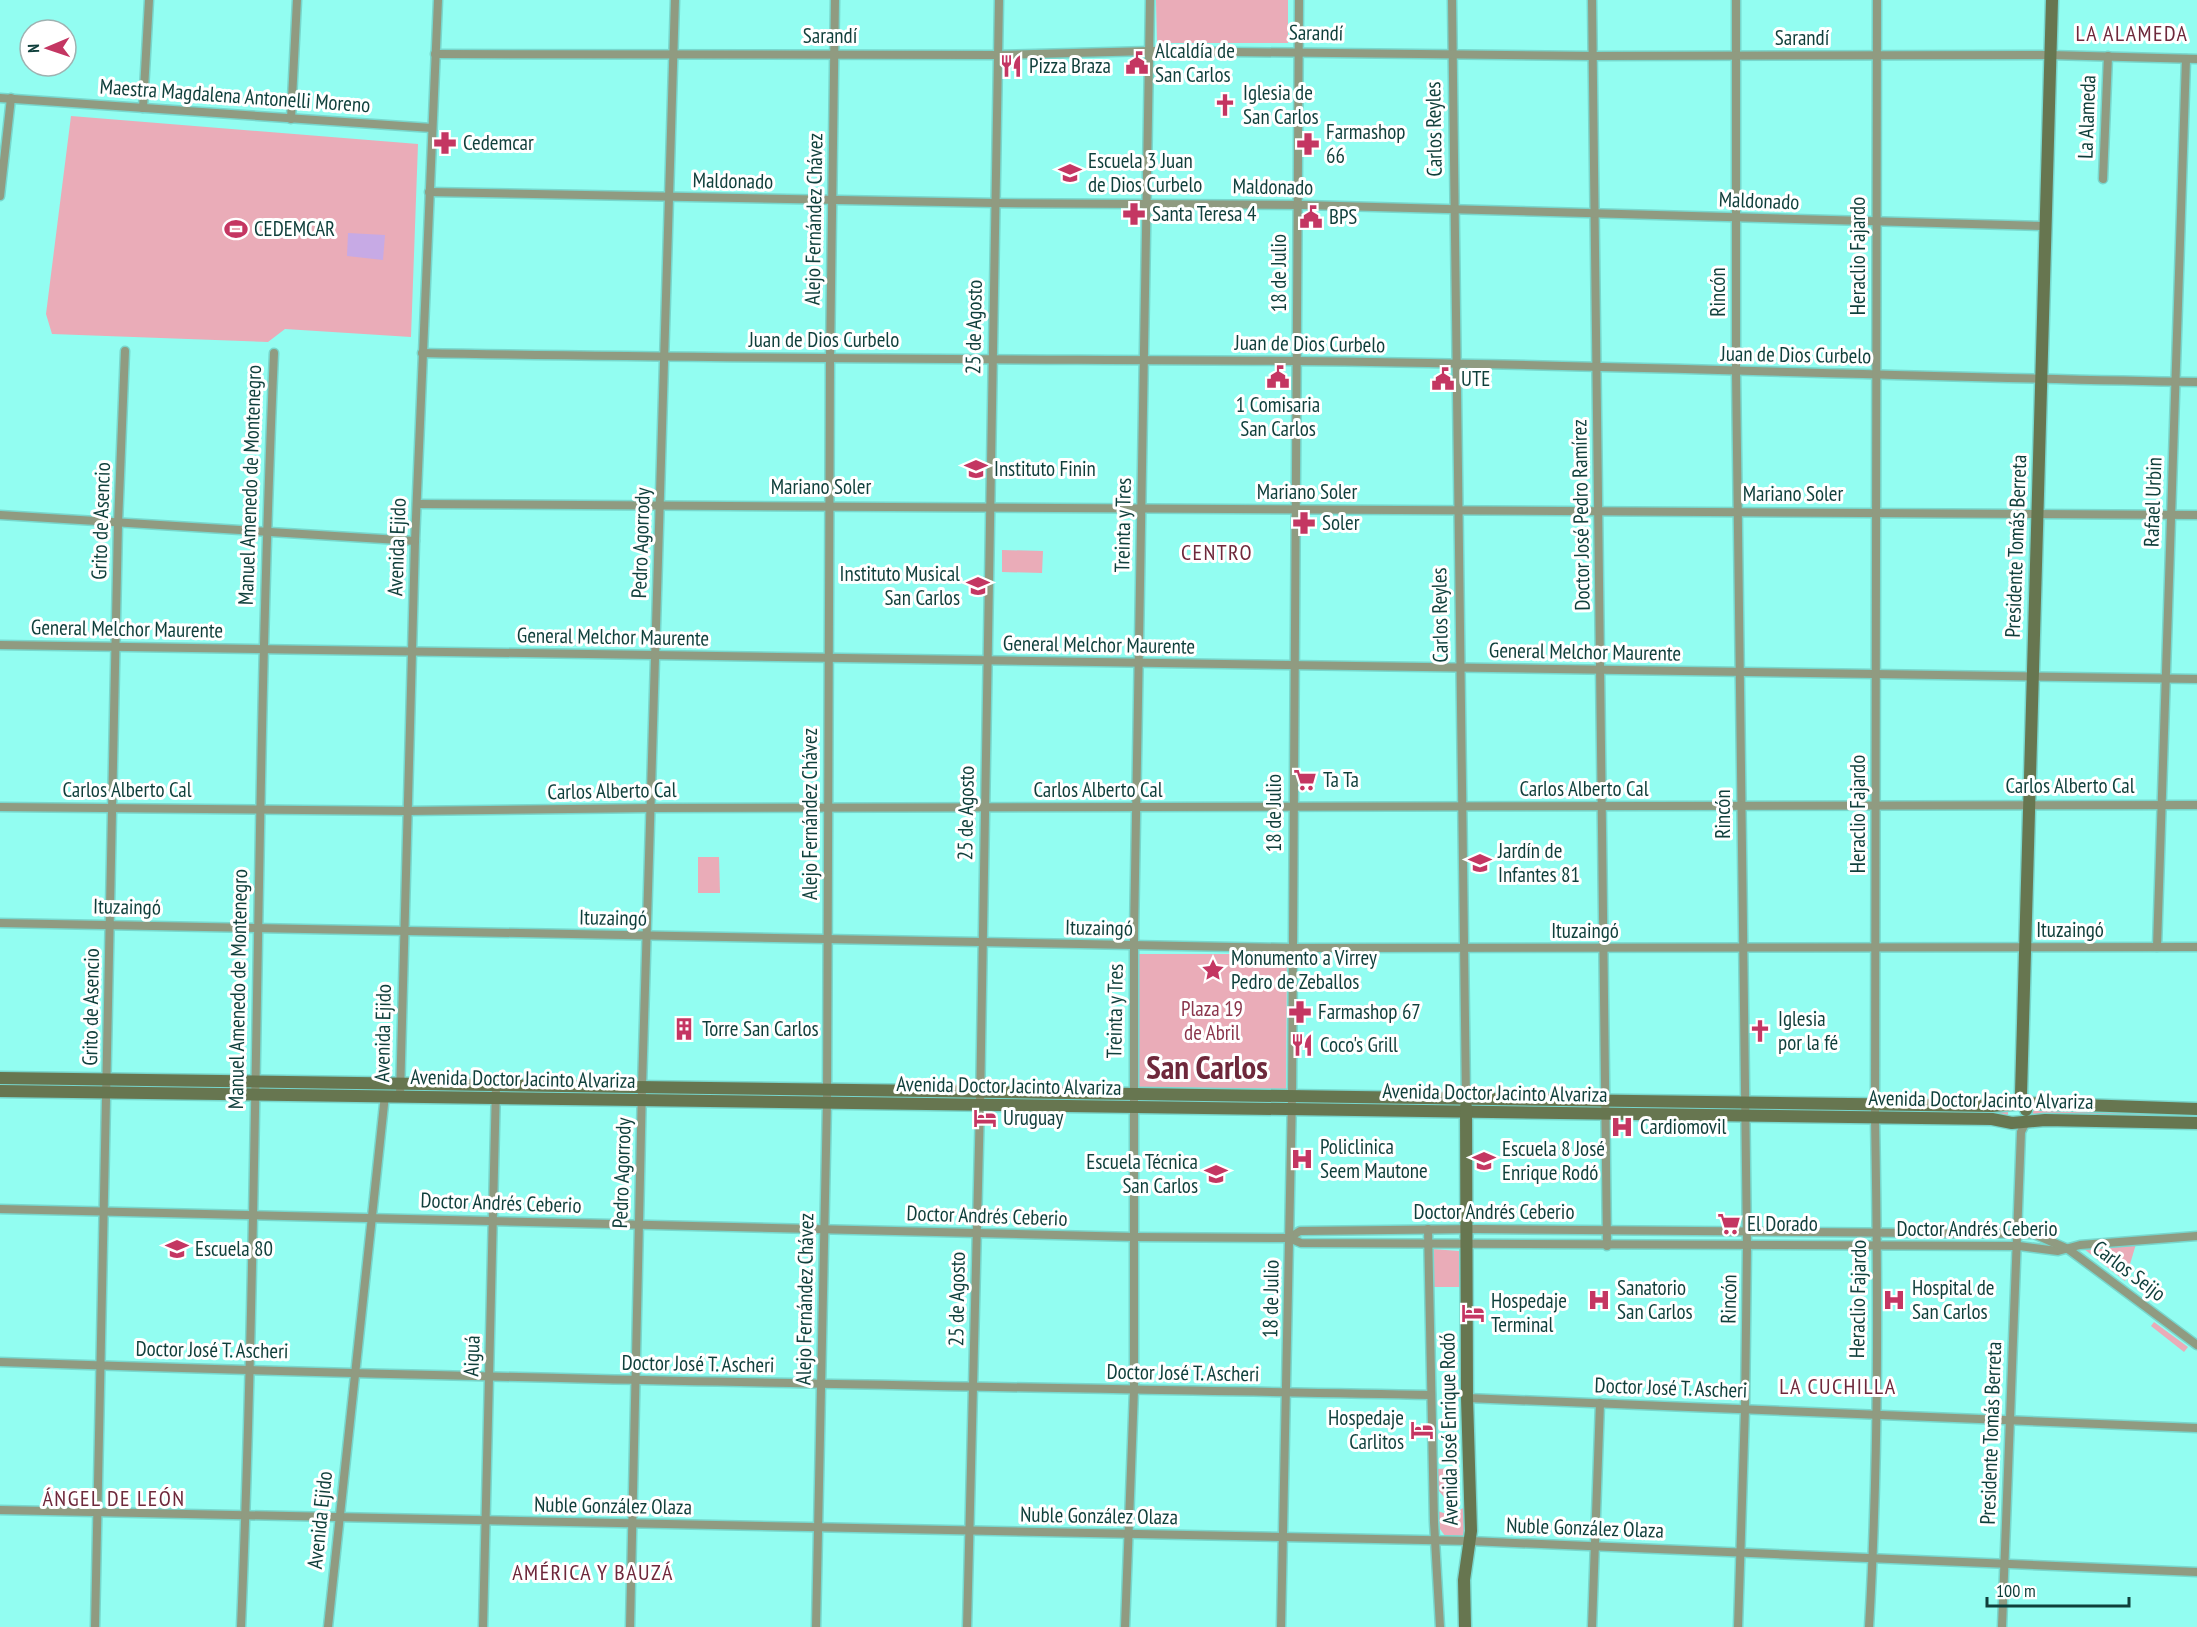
<svg xmlns="http://www.w3.org/2000/svg" width="2197" height="1627" viewBox="0 0 2197 1627" font-family="'PT Sans Narrow',sans-serif">
  <style>
    .green { fill: #eaacb8 }
    .water { fill: #c7aae5 }
    .lines { fill: none; stroke-linecap: round; stroke-linejoin: round }
    .street-casing { stroke: #78d7cd; stroke-width: 11 }
    .secondary-casing { stroke: #78d7cd; stroke-width: 15 }
    .street { stroke: #909b81; stroke-width: 8 }
    .secondary { stroke: #677650; stroke-width: 12 }
    .labels { text-anchor: middle; stroke-width: 6; stroke-linejoin: round; paint-order: stroke }
    .street-label { font-size: 21px; fill: #0f3f3b; stroke: #fff }
    .poi-label { font-size: 21px; fill: #0f3f3b; stroke: #fff; text-anchor: start }
    .park-label { font-size: 21px; fill: #8b364c; stroke: #fff }
    .neighbourhood-label { font-size: 22px; letter-spacing: 1.5px; fill: #6e283b; stroke: #fff }
    .town-label { font-size: 33px; font-weight: bold; fill: #6e283b; stroke: #fff }
  </style>
  <rect width="100%" height="100%" fill="#92fdf1"/>
  <!-- green -->
  <g class="green">
    <polygon points="1156,0 1288,0 1288,43 1157,43"/>
    <polygon points="71,116 418,144 411,337 285,329 268,342 52,334 46,314"/>
    <polygon points="1002,550 1043,551 1042,573 1002,572"/>
    <polygon points="698,857 719,857 720,893 698,893"/>
    <polygon points="1138,954 1287,954 1286,1089 1136,1087"/>
    <polygon points="657,1093 813,1095 659,1095"/>
    <polygon points="1299,1102 1442,1104 1436,1106 1300,1105"/>
    <polygon points="2032,1108 2048,1111 2197,1113 2197,1117 2033,1115"/>
    <polygon points="1887,1110 2008,1110 2008,1118 1888,1113"/>
    <polygon points="2136,1244 2125,1281 2084,1249"/>
    <polygon points="1432,1249 1459,1251 1461,1287 1433,1287"/>
    <polygon points="2154,1322 2188,1347 2184,1352 2151,1326"/>
    <polygon points="1456,1468 1457,1491 1452,1498 1445,1498 1438,1490 1437,1469"/>
    <path d="M1466 1506 1465 1536H1445L1440 1529 1438 1511C1448 1516 1458 1512 1466 1506Z"/>
  </g>
  <!-- water -->
  <polygon class="water" points="348,233 385,235 383,260 347,256"/>
  <g class="lines">
    <!-- street casing -->
    <g class="street-casing">
      <g id="street">
        <polyline points="1452,0 1466,1099"/>
        <polyline points="1592,0 1607,1246"/>
        <polyline points="1736,0 1736,372 1747,1246 1745,1409 1738,1627"/>
        <polyline points="435,54 995,55 1150,51 1592,56 2050,55 2197,59"/>
        <polyline points="0,98 432,128"/>
        <polyline points="143,108 149,0"/>
        <polyline points="291,119 297,0"/>
        <polyline points="2103,179 2108,56"/>
        <polyline points="429,192 995,203 1304,205 2044,226"/>
        <polyline points="0,196 11,98"/>
        <path d="M422 353C714 359 1005 359 1296 361 1597 364 1897 377 2197 382"/>
        <polyline points="417,504 2197,515"/>
        <polyline points="0,515 415,541"/>
        <polyline points="0,645 2197,679"/>
        <polyline points="0,807 406,811 651,808 2197,805"/>
        <polyline points="0,923 1291,948 2197,947"/>
        <polyline points="2157,947 2186,59"/>
        <polyline points="400,1096 415,541 438,0"/>
        <polyline points="0,1209 1135,1237 1289,1238 1301,1243 2019,1246 2058,1251 2080,1245 2197,1236"/>
        <polyline points="1428,1229 1434,1522 1440,1627"/>
        <polyline points="1289,1238 1300,1231 1478,1229 2034,1234 2068,1249 2197,1345"/>
        <path d="M0 1362C477 1379 954 1386 1431 1395"/>
        <polyline points="1467,1398 2197,1428"/>
        <polyline points="0,1510 1470,1541 2197,1572"/>
        <polyline points="95,1627 118,524 125,351"/>
        <path d="M241 1627C259 1202 255 777 274 353"/>
        <polyline points="328,1627 385,1095"/>
        <polyline points="483,1627 496,1086"/>
        <polyline points="630,1627 642,1087 675,0"/>
        <polyline points="816,1627 827,1102 830,358 835,0"/>
        <polyline points="967,1627 980,1105 999,0"/>
        <polyline points="1125,1627 1134,1390 1134,934 1150,0"/>
        <polyline points="1281,1627 1292,1097 1299,0"/>
        <polyline points="1592,1627 1600,1403"/>
        <path d="M1869 1627C1879 1458 1878 1287 1875 1118L1877 0"/>
        <polyline points="2002,1627 2021,1132 2026,1122"/>
      </g>
    </g>
    <!-- secondary casing -->
    <g class="secondary-casing">
      <g id="secondary">
        <polyline points="0,1078 1992,1106 2026,1103 2197,1109"/>
        <polyline points="0,1091 1992,1119 2012,1123 2045,1120 2197,1123"/>
        <polyline points="2026,1110 2021,1094 2052,0"/>
        <polyline points="1465,1627 1464,1580 1471,1531 1467,1398 1466,1107"/>
      </g>
    </g>
    <!-- street -->
    <use href="#street" class="street"/>
    <!-- secondary -->
    <use href="#secondary" class="secondary"/>
  </g>
  <!-- icons -->
  <defs>
    <g id="civic-bare" transform="scale(1.8)"><path d="M-.6-6.5H3V-4.5H.6V-3L4-1V1h2V6H-6V1h2V-1L-.6-3ZM-1.2 2.5V6h2.4V2.5Z" fill="#c43662" stroke="#fff" stroke-width="2.5" paint-order="stroke"/></g>
    <g id="restaurant-bare" transform="scale(1.8)"><path d="M-5-6h1v4h1v-4h1v4h1v-4h1v5L-1.5 .5V6h-2V.5L-5-1ZM5-6V6H3V1.5H1.5Q1.5-4 5-6Z" fill="#c43662" stroke="#fff" stroke-width="2.5" paint-order="stroke"/></g>
    <g id="church-bare" transform="scale(1.8)"><path d="M-1.2-6h2.4v3.5h3.3v2.4h-3.3V6h-2.4V-.1h-3.3v-2.4h3.3Z" fill="#c43662" stroke="#fff" stroke-width="2.5" paint-order="stroke"/></g>
    <g id="pharmacy-bare" transform="scale(1.8)"><path d="M-2-6h4v4h4v4h-4v4h-4v-4h-4v-4h4Z" fill="#c43662" stroke="#fff" stroke-width="2.5" paint-order="stroke"/></g>
    <g id="school-bare" transform="scale(1.8)"><path d="M0-5L7-2L0 1L-7-2ZM-4 1L0 2.5L4 1V4Q0 6-4 4Z" fill="#c43662" stroke="#fff" stroke-width="2.5" paint-order="stroke"/></g>
    <g id="stadium-bare" transform="scale(1.8)"><path d="M0-5a6.5 5 0 1 0 0 10a6.5 5 0 1 0 0-10ZM-3.5-1.8h7v3.6h-7Z" fill="#c43662" stroke="#fff" stroke-width="2.5" paint-order="stroke"/></g>
    <g id="supermarket-bare" transform="scale(1.8)"><path d="M-6-5.5h2.5l.6 2H6L4.5 2H-2.5L-4.4-4H-6ZM-1.5 3.2a1.3 1.3 0 1 0 .1 0ZM3 3.2a1.3 1.3 0 1 0 .1 0Z" fill="#c43662" stroke="#fff" stroke-width="2.5" paint-order="stroke"/></g>
    <g id="sight-bare" transform="scale(1.8)"><path d="M0-6L1.8-2.2L6-1.7L2.9 1.2L3.7 5.4L0 3.3L-3.7 5.4L-2.9 1.2L-6-1.7L-1.8-2.2Z" fill="#c43662" stroke="#fff" stroke-width="2.5" paint-order="stroke"/></g>
    <g id="building-bare" transform="scale(1.8)"><path d="M-4-6H4V6H1V3H-1V6H-4ZM-2.5-4.3h1.7v1.8h-1.7ZM.8-4.3h1.7v1.8H.8ZM-2.5-1h1.7V.8h-1.7ZM.8-1h1.7V.8H.8Z" fill="#c43662" stroke="#fff" stroke-width="2.5" paint-order="stroke"/></g>
    <g id="hotel-bare" transform="scale(1.8)"><path d="M-6-4.5h1.5V1H6V5H4.5V3h-9V5H-6ZM-4 0a1.8 1.8 0 1 1 3.6 0ZM.5 0V-2.5h3Q6-2.5 6 0Z" fill="#c43662" stroke="#fff" stroke-width="2.5" paint-order="stroke"/></g>
    <g id="hospital-bare" transform="scale(1.8)"><path d="M-5-5h3v3.5h4V-5h3V5h-3V1.5h-4V5h-3Z" fill="#c43662" stroke="#fff" stroke-width="2.5" paint-order="stroke"/></g>
  </defs>
  <g fill-rule="evenodd">
    <use href="#civic-bare" x="1137" y="63"/>
    <use href="#restaurant-bare" x="1011" y="66"/>
    <use href="#church-bare" x="1225" y="105"/>
    <use href="#pharmacy-bare" x="445" y="143"/>
    <use href="#pharmacy-bare" x="1308" y="144"/>
    <use href="#school-bare" x="1070" y="173"/>
    <use href="#pharmacy-bare" x="1134" y="214"/>
    <use href="#civic-bare" x="1311" y="217"/>
    <use href="#stadium-bare" x="236" y="229"/>
    <use href="#civic-bare" x="1278" y="377"/>
    <use href="#civic-bare" x="1443" y="379"/>
    <use href="#school-bare" x="976" y="469"/>
    <use href="#pharmacy-bare" x="1304" y="523"/>
    <use href="#school-bare" x="978" y="586"/>
    <use href="#supermarket-bare" x="1305" y="780"/>
    <use href="#school-bare" x="1480" y="863"/>
    <use href="#sight-bare" x="1213" y="970"/>
    <use href="#pharmacy-bare" x="1300" y="1012"/>
    <use href="#building-bare" x="684" y="1029"/>
    <use href="#church-bare" x="1760" y="1031"/>
    <use href="#restaurant-bare" x="1302" y="1045"/>
    <use href="#hotel-bare" x="985" y="1118"/>
    <use href="#hospital-bare" x="1622" y="1127"/>
    <use href="#hospital-bare" x="1302" y="1159"/>
    <use href="#school-bare" x="1484" y="1161"/>
    <use href="#school-bare" x="1216" y="1174"/>
    <use href="#supermarket-bare" x="1729" y="1224"/>
    <use href="#school-bare" x="177" y="1249"/>
    <use href="#hospital-bare" x="1599" y="1300"/>
    <use href="#hospital-bare" x="1894" y="1300"/>
    <use href="#hotel-bare" x="1473" y="1313"/>
    <use href="#hotel-bare" x="1422" y="1430"/>
  </g>
  <g class="labels">
    <!-- street labels -->
    <g class="street-label">
      <text transform="translate(1316 33) rotate(1)" y="7">Sarandí</text>
      <text x="830" y="43">Sarandí</text>
      <text x="1802" y="45">Sarandí</text>
      <text transform="translate(235 96) rotate(4)" y="7">Maestra Magdalena Antonelli Moreno</text>
      <text transform="translate(2087 117) rotate(-88)" y="7">La Alameda</text>
      <text transform="translate(1434 129) rotate(-91)" y="7">Carlos Reyles</text>
      <text transform="translate(733 181) rotate(1)" y="7">Maldonado</text>
      <text transform="translate(1273 187) rotate(1)" y="7">Maldonado</text>
      <text transform="translate(1759 201) rotate(2)" y="7">Maldonado</text>
      <text transform="translate(814 219) rotate(-89)" y="7">Alejo Fernández Chávez</text>
      <text transform="translate(1858 256) rotate(-90)" y="7">Heraclio Fajardo</text>
      <text transform="translate(1279 273) rotate(-90)" y="7">18 de Julio</text>
      <text transform="translate(1718 292) rotate(-90)" y="7">Rincón</text>
      <text transform="translate(974 327) rotate(-89)" y="7">25 de Agosto</text>
      <text x="824" y="347">Juan de Dios Curbelo</text>
      <text transform="translate(1310 344) rotate(1)" y="7">Juan de Dios Curbelo</text>
      <text transform="translate(1796 355) rotate(1)" y="7">Juan de Dios Curbelo</text>
      <text transform="translate(250 485) rotate(-88)" y="7">Manuel Amenedo de Montenegro</text>
      <text x="821" y="494">Mariano Soler</text>
      <text x="1307" y="499">Mariano Soler</text>
      <text x="1793" y="501">Mariano Soler</text>
      <text transform="translate(2153 502) rotate(-88)" y="7">Rafael Urbin</text>
      <text transform="translate(1581 515) rotate(-91)" y="7">Doctor José Pedro Ramírez</text>
      <text transform="translate(101 521) rotate(-88)" y="7">Grito de Asencio</text>
      <text transform="translate(1123 525) rotate(-89)" y="7">Treinta y Tres</text>
      <text transform="translate(641 543) rotate(-88)" y="7">Pedro Agorrody</text>
      <text transform="translate(2016 546) rotate(-88)" y="7">Presidente Tomás Berreta</text>
      <text transform="translate(397 547) rotate(-88)" y="7">Avenida Ejido</text>
      <text transform="translate(1440 615) rotate(-91)" y="7">Carlos Reyles</text>
      <text transform="translate(127 629) rotate(1)" y="7">General Melchor Maurente</text>
      <text transform="translate(613 637) rotate(1)" y="7">General Melchor Maurente</text>
      <text transform="translate(1099 645) rotate(1)" y="7">General Melchor Maurente</text>
      <text transform="translate(1585 652) rotate(1)" y="7">General Melchor Maurente</text>
      <text x="2070" y="793">Carlos Alberto Cal</text>
      <text x="1584" y="796">Carlos Alberto Cal</text>
      <text x="127" y="797">Carlos Alberto Cal</text>
      <text x="1098" y="797">Carlos Alberto Cal</text>
      <text transform="translate(612 791) rotate(-1)" y="7">Carlos Alberto Cal</text>
      <text transform="translate(966 813) rotate(-89)" y="7">25 de Agosto</text>
      <text transform="translate(1274 813) rotate(-90)" y="7">18 de Julio</text>
      <text transform="translate(810 814) rotate(-90)" y="7">Alejo Fernández Chávez</text>
      <text transform="translate(1723 814) rotate(-90)" y="7">Rincón</text>
      <text transform="translate(1858 814) rotate(-90)" y="7">Heraclio Fajardo</text>
      <text transform="translate(127 907) rotate(1)" y="7">Ituzaingó</text>
      <text transform="translate(613 918) rotate(1)" y="7">Ituzaingó</text>
      <text transform="translate(1099 928) rotate(1)" y="7">Ituzaingó</text>
      <text x="2070" y="937">Ituzaingó</text>
      <text x="1585" y="938">Ituzaingó</text>
      <text transform="translate(238 989) rotate(-89)" y="7">Manuel Amenedo de Montenegro</text>
      <text transform="translate(91 1007) rotate(-89)" y="7">Grito de Asencio</text>
      <text transform="translate(1115 1011) rotate(-89)" y="7">Treinta y Tres</text>
      <text transform="translate(383 1033) rotate(-89)" y="7">Avenida Ejido</text>
      <text transform="translate(523 1079) rotate(1)" y="7">Avenida Doctor Jacinto Alvariza</text>
      <text transform="translate(1009 1086) rotate(1)" y="7">Avenida Doctor Jacinto Alvariza</text>
      <text transform="translate(1495 1093) rotate(1)" y="7">Avenida Doctor Jacinto Alvariza</text>
      <text transform="translate(1981 1100) rotate(1)" y="7">Avenida Doctor Jacinto Alvariza</text>
      <text transform="translate(622 1173) rotate(-88)" y="7">Pedro Agorrody</text>
      <text transform="translate(501 1203) rotate(2)" y="7">Doctor Andrés Ceberio</text>
      <text x="1494" y="1219">Doctor Andrés Ceberio</text>
      <text transform="translate(987 1216) rotate(2)" y="7">Doctor Andrés Ceberio</text>
      <text x="1977" y="1236">Doctor Andrés Ceberio</text>
      <text transform="translate(2129 1271) rotate(37)" y="7">Carlos Seijo</text>
      <text transform="translate(805 1299) rotate(-89)" y="7">Alejo Fernández Chávez</text>
      <text transform="translate(957 1299) rotate(-89)" y="7">25 de Agosto</text>
      <text transform="translate(1271 1299) rotate(-89)" y="7">18 de Julio</text>
      <text transform="translate(1729 1299) rotate(-89)" y="7">Rincón</text>
      <text transform="translate(1858 1299) rotate(-89)" y="7">Heraclio Fajardo</text>
      <text transform="translate(212 1350) rotate(1)" y="7">Doctor José T. Ascheri</text>
      <text transform="translate(472 1356) rotate(-88)" y="7">Aiguá</text>
      <text transform="translate(698 1364) rotate(1)" y="7">Doctor José T. Ascheri</text>
      <text transform="translate(1183 1373) rotate(1)" y="7">Doctor José T. Ascheri</text>
      <text transform="translate(1671 1388) rotate(2)" y="7">Doctor José T. Ascheri</text>
      <text transform="translate(1449 1429) rotate(-91)" y="7">Avenida José Enrique Rodó</text>
      <text transform="translate(1991 1433) rotate(-88)" y="7">Presidente Tomás Berreta</text>
      <text transform="translate(613 1506) rotate(1)" y="7">Nuble González Olaza</text>
      <text transform="translate(1099 1516) rotate(1)" y="7">Nuble González Olaza</text>
      <text transform="translate(320 1520) rotate(-84)" y="7">Avenida Ejido</text>
      <text transform="translate(1585 1528) rotate(2)" y="7">Nuble González Olaza</text>
    </g>
    <!-- poi labels -->
    <g class="poi-label">
      <text x="1155" y="58">Alcaldía de<tspan x="1155" dy="24">San Carlos</tspan></text>
      <text x="1029" y="73">Pizza Braza</text>
      <text x="1243" y="100">Iglesia de<tspan x="1243" dy="24">San Carlos</tspan></text>
      <text x="1326" y="139">Farmashop<tspan x="1326" dy="24">66</tspan></text>
      <text x="463" y="150">Cedemcar</text>
      <text x="1088" y="168">Escuela 3 Juan<tspan x="1088" dy="24">de Dios Curbelo</tspan></text>
      <text x="1152" y="221">Santa Teresa 4</text>
      <text x="1329" y="224">BPS</text>
      <text x="254" y="236">CEDEMCAR</text>
      <text x="1461" y="386">UTE</text>
      <text x="1278" y="412" text-anchor="middle">1 Comisaria<tspan x="1278" dy="24">San Carlos</tspan></text>
      <text x="994" y="476">Instituto Finin</text>
      <text x="1322" y="530">Soler</text>
      <text x="960" y="581" text-anchor="end">Instituto Musical<tspan x="960" dy="24">San Carlos</tspan></text>
      <text x="1323" y="787">Ta Ta</text>
      <text x="1498" y="858">Jardín de<tspan x="1498" dy="24">Infantes 81</tspan></text>
      <text x="1231" y="965">Monumento a Virrey<tspan x="1231" dy="24">Pedro de Zeballos</tspan></text>
      <text x="1318" y="1019">Farmashop 67</text>
      <text x="1778" y="1026">Iglesia<tspan x="1778" dy="24">por la fé</tspan></text>
      <text x="702" y="1036">Torre San Carlos</text>
      <text x="1320" y="1052">Coco's Grill</text>
      <text x="1003" y="1125">Uruguay</text>
      <text x="1640" y="1134">Cardiomovil</text>
      <text x="1320" y="1154">Policlinica<tspan x="1320" dy="24">Seem Mautone</tspan></text>
      <text x="1502" y="1156">Escuela 8 José<tspan x="1502" dy="24">Enrique Rodó</tspan></text>
      <text x="1198" y="1169" text-anchor="end">Escuela Técnica<tspan x="1198" dy="24">San Carlos</tspan></text>
      <text x="1747" y="1231">El Dorado</text>
      <text x="195" y="1256">Escuela 80</text>
      <text x="1617" y="1295">Sanatorio<tspan x="1617" dy="24">San Carlos</tspan></text>
      <text x="1912" y="1295">Hospital de<tspan x="1912" dy="24">San Carlos</tspan></text>
      <text x="1491" y="1308">Hospedaje<tspan x="1491" dy="24">Terminal</tspan></text>
      <text x="1404" y="1425" text-anchor="end">Hospedaje<tspan x="1404" dy="24">Carlitos</tspan></text>
    </g>
    <!-- park labels -->
    <g class="park-label">
      <text x="1212" y="1016">Plaza 19<tspan x="1212" dy="24">de Abril</tspan></text>
    </g>
    <!-- neighbourhood labels -->
    <g class="neighbourhood-label">
      <text x="2132" y="41">LA ALAMEDA</text>
      <text x="1217" y="560">CENTRO</text>
      <text x="1838" y="1394">LA CUCHILLA</text>
      <text x="114" y="1506">ÁNGEL DE LEÓN</text>
      <text x="593" y="1580">AMÉRICA Y BAUZÁ</text>
    </g>
    <!-- town labels -->
    <g class="town-label">
      <text x="1207" y="1079">San Carlos</text>
    </g>
  </g>
  <!-- north arrow -->
  <g transform="translate(48 48) rotate(268)"><circle r="28" fill="#ffffff" stroke="#9fb2b1" stroke-width="1.5"/>
  <path d="M0-4.5L10 22L0 15L-10 22Z" fill="#c43662"/>
  <text y="-9" font-size="16" font-weight="bold" text-anchor="middle" fill="#0f3f3b">N</text>
  </g>
  <!-- scale -->
  <path d="M1987 1597v9h142v-9" fill="none" stroke="#0f3f3b" stroke-width="3"/>
  <text x="1996" y="1597" font-size="18" fill="#0f3f3b" stroke="#ffffff" stroke-width="4.5" paint-order="stroke">100 m</text>
</svg>
